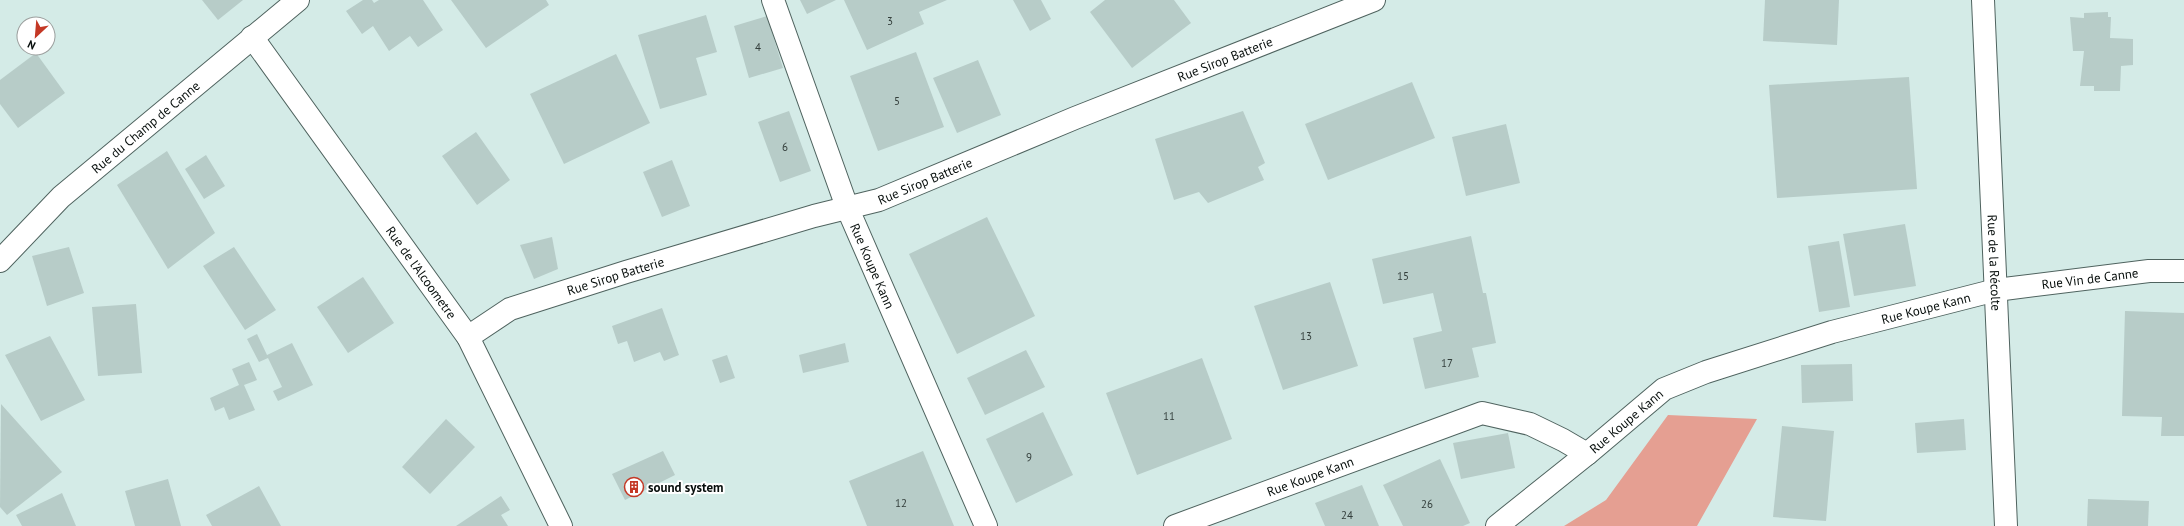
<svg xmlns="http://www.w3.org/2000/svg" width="2184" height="526" viewBox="0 0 2184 526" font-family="'PT Sans',sans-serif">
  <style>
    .green { fill: #e59f92 }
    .building { fill: #b7ccc8 }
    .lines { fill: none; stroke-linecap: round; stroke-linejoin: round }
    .minor-casing { stroke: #4f635f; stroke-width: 24 }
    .minor { stroke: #fff; stroke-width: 22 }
    .labels { text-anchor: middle; stroke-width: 4; stroke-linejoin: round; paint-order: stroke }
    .number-label { font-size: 11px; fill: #333e3b }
    .street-label { font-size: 13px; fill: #070e0c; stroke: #fff }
    .poi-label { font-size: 13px; font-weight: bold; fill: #070e0c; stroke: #fff; text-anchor: start }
  </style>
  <rect width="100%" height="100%" fill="#d4ebe7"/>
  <!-- green -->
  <polygon class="green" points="1668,415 1757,419 1697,526 1564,526 1606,500"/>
  <!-- building -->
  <g class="building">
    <polygon points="202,0 243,0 218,20"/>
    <polygon points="363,0 372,0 374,3 379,0 423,0 443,30 418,47 410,36 389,51 373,26 362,34 346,11"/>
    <polygon points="451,0 546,0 549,5 486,48"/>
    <polygon points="800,0 836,0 807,14"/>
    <polygon points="844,0 947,0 919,12 924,24 867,50"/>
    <polygon points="1013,0 1041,0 1051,19 1030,31"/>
    <polygon points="1105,0 1174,0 1191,23 1132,68 1090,12"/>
    <polygon points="1765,0 1839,0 1837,45 1763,41"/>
    <polygon points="2108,12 2108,17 2111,17 2110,38 2133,39 2133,65 2121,66 2120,91 2094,91 2094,86 2080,86 2084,51 2073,51 2070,17 2084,18 2084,13"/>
    <polygon points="706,15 717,52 696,58 707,95 660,109 638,35"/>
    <polygon points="767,16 783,68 749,78 734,26"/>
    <polygon points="916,52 944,127 878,151 850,76"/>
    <polygon points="36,53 65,93 18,128 0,104 0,80"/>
    <polygon points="616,54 650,123 564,164 530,94"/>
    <polygon points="978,60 1001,115 957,133 933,78"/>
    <polygon points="1909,77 1917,189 1777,198 1769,85"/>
    <polygon points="1412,82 1435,138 1328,180 1305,124"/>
    <polygon points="789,111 811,171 780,182 758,122"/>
    <polygon points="1243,111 1265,163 1258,167 1264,180 1208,203 1199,192 1174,200 1155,139"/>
    <polygon points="1506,124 1520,183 1466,196 1452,137"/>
    <polygon points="476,132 510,180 477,205 442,156"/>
    <polygon points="167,151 215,233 168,269 117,185"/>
    <polygon points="206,155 225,186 204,199 185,169"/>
    <polygon points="672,160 690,206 662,217 643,172"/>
    <polygon points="987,217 1035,316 957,354 909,254"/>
    <polygon points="1905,224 1916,286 1854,296 1843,234"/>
    <polygon points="1471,236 1483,293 1486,293 1496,343 1472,348 1479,377 1425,389 1413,338 1442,331 1433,293 1383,304 1372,259"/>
    <polygon points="552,237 558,269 534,279 520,245"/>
    <polygon points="1839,241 1850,307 1819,312 1808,246"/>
    <polygon points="69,247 84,293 47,306 32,256"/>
    <polygon points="234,247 276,310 245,330 203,266"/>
    <polygon points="363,277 394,323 348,353 317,307"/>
    <polygon points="1330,282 1358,366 1283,390 1254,306"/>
    <polygon points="136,304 142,373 98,376 92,307"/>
    <polygon points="662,308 679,355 664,361 660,352 634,362 627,341 618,344 612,326"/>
    <polygon points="2125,311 2184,313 2184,436 2161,436 2162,417 2122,416"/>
    <polygon points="257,334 267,355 292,343 313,385 278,401 273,391 282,387 268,358 259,362 247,339"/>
    <polygon points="50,336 85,400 41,421 5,355"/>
    <polygon points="845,343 849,362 803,373 799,355"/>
    <polygon points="1026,350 1045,387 985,415 967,378"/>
    <polygon points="727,355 735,378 720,383 712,360"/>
    <polygon points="1202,358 1232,439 1137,475 1106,393"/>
    <polygon points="249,362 257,380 244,385 255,410 229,420 224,407 215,411 210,398 239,385 232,369"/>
    <polygon points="1852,364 1853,401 1802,403 1801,365"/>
    <polygon points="1,404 62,472 7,515 0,507"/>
    <polygon points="1043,412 1073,475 1016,503 986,439"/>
    <polygon points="446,419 475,447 430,494 402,467"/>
    <polygon points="1964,419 1966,450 1917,453 1915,423"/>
    <polygon points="1782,426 1834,431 1826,521 1773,517"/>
    <polygon points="1508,433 1515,468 1461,479 1453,443"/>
    <polygon points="663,451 675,475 625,500 612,474"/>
    <polygon points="923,451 954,526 867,526 849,481"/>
    <polygon points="1440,459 1470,523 1463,526 1403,526 1383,485"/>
    <polygon points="168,479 181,526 135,526 125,491"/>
    <polygon points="1362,485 1379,526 1325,526 1315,503"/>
    <polygon points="259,486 281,526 212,526 206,515"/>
    <polygon points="62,493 76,526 22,526 16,515"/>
    <polygon points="501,496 510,510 501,515 508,526 456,526"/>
    <polygon points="2088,499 2149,501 2148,526 2087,526"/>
  </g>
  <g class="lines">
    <!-- minor casing -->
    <g class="minor-casing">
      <g id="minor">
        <path id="s1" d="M773 0 847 207 986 526"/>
        <path id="s2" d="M1983 0 2006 526"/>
        <path id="s3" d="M252 37 468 337 561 526"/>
        <path id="s4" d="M0 261 61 197 298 0"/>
        <path id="s5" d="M468 337 510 309 626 272 814 216 879 200 1075 118 1374 0"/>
        <path id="s6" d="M1175 526 1482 413 1530 424 1563 440 1587 454 1664 389 1706 372 1832 332 1996 290 2149 271H2184"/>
        <polyline points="1497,526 1587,454"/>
      </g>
    </g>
    <!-- minor -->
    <use href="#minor" class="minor"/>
  </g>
  <!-- icons -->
  <defs>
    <g id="building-ring" transform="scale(1)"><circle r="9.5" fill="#fff" stroke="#c43825" stroke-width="1.5"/><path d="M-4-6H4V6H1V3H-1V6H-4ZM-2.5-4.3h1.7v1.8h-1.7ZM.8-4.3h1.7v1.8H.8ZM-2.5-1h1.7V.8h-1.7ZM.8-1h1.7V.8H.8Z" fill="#c43825"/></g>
  </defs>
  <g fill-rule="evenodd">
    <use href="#building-ring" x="634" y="487"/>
  </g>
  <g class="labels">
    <!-- number labels -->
    <g class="number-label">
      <text x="890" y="25">3</text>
      <text x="758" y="51">4</text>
      <text x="897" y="105">5</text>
      <text x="785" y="151">6</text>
      <text x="1403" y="280">15</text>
      <text x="1306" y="340">13</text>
      <text x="1447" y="367">17</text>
      <text x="1169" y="420">11</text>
      <text x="1029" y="461">9</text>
      <text x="901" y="507">12</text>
      <text x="1427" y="508">26</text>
      <text x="1347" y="519">24</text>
    </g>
    <!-- street labels -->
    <g class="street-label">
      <text dy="5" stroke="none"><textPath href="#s5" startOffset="809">Rue Sirop Batterie</textPath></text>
      <text dy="5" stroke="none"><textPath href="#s4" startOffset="198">Rue du Champ de Canne</textPath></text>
      <text dy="5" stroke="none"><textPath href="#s5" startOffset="485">Rue Sirop Batterie</textPath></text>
      <text dy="5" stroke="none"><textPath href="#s2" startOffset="263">Rue de la Récolte</textPath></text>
      <text dy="5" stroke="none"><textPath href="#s1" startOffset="284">Rue Koupe Kann</textPath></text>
      <text dy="5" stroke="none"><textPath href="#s3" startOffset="290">Rue de l'Alcoometre</textPath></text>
      <text dy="5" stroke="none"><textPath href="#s5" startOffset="161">Rue Sirop Batterie</textPath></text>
      <text dy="5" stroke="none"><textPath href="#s6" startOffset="983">Rue Vin de Canne</textPath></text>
      <text dy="5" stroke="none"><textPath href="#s6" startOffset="816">Rue Koupe Kann</textPath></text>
      <text dy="5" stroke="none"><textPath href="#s6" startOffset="492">Rue Koupe Kann</textPath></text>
      <text dy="5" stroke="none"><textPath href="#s6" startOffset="144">Rue Koupe Kann</textPath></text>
    </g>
    <!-- poi labels -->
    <g class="poi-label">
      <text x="648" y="492">sound system</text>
    </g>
  </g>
  <!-- north arrow -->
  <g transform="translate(36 36) rotate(206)"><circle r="19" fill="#ffffff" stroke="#9c9f9e"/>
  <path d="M0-3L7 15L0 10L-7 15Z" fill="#c43825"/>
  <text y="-6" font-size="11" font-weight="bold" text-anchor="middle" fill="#070e0c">N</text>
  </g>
</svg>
